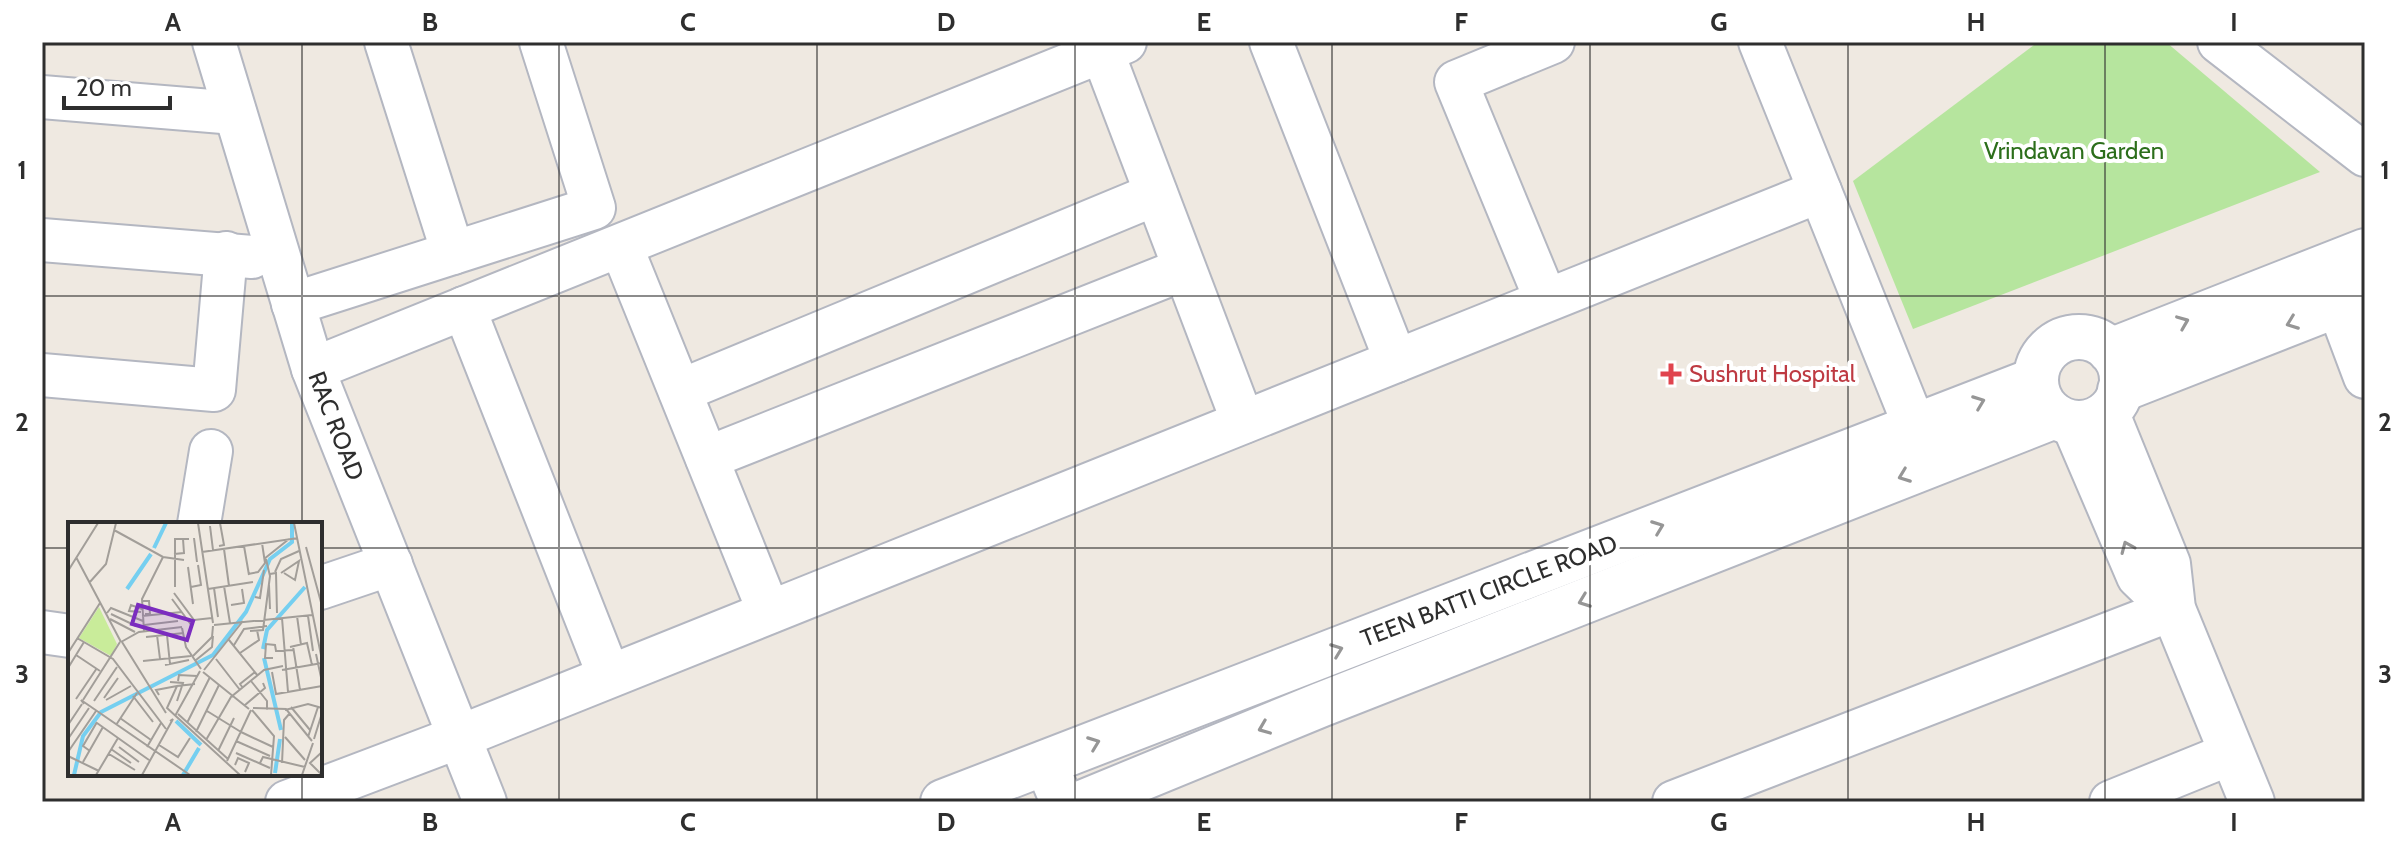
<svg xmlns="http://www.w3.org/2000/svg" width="2407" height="844" viewBox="0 0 2407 844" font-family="Cabin,sans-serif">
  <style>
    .green { fill: #b6e59e }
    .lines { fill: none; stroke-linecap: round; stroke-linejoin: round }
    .street-casing { stroke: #b4b7c1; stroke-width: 46 }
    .secondary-casing { stroke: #b4b7c1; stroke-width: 48 }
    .street { stroke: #fff; stroke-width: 42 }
    .secondary { stroke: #fff; stroke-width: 44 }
    .oneway { stroke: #969696 }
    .grid { fill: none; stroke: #2e2e2e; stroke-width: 2; stroke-opacity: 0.55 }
    .health-dot { fill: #e0444e; stroke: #fff; stroke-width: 3 }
    .labels { text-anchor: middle; stroke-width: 8; stroke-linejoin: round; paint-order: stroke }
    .park-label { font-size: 24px; fill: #2c6e1b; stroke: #fff }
    .health-label { font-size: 24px; fill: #be3a42; stroke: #fff; text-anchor: start }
    .street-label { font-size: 24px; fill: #2e2e2e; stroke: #fff }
    .inset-river { fill: none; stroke: #75cff0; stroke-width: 4 }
    .inset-road { fill: none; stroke: #a29e99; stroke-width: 2 }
    .view { fill: #7b2cbf; fill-opacity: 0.15; stroke: #7b2cbf; stroke-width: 4 }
    .inset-edge { fill: none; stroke: #2e2e2e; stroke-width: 4 }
    .neatline { fill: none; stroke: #2e2e2e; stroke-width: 3 }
    .grid-label { font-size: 26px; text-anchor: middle; font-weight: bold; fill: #2e2e2e }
  </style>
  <rect width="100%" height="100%" fill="#efe9e1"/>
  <!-- green -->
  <polygon class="green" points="2038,42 2166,42 2320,172 1913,329 1853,181"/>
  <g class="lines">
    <!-- street casing -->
    <g class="street-casing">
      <g id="street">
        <polyline points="214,42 313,369 485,802"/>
        <polyline points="386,42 453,253"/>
        <polyline points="1271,42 1396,361"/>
        <polyline points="1760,42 1915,427"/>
        <polyline points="2219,42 2365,155"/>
        <polyline points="1102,51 1243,422"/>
        <polyline points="42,97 235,113"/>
        <polyline points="42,240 252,257"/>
        <polyline points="621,246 769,612"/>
        <polyline points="1546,300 1456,82 1553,42"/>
        <polyline points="293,304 594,208 541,42"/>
        <polyline points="2338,305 2365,377"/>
        <polyline points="464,308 609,676"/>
        <polyline points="313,369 1125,42"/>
        <polyline points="42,375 214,390 226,253"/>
        <polyline points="680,391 1156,194"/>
        <polyline points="707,458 1184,269"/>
        <polyline points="199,524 211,451"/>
        <polyline points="320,588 391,564"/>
        <polyline points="42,632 70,636"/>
        <polyline points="1045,762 1062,802"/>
        <polyline points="287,802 459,737 1820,191"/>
        <polyline points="1674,802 2173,609"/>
        <polyline points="2111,802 2232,753"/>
      </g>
    </g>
    <!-- secondary casing -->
    <g class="secondary-casing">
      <g id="secondary">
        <circle cx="2079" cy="380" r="43"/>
        <polyline points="2110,351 2365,251"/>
        <polyline points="2120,390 2365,294"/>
        <polyline points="2107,414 2168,564 2173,609 2252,802"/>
        <polyline points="2074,424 2139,576 2173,609"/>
        <polyline points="943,802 2035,380"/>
        <polyline points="1084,802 1320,705 2055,416"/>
      </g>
    </g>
    <!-- street -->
    <use href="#street" class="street"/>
    <!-- secondary -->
    <use href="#secondary" class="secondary"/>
  </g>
  <!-- one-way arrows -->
  <defs><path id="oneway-chevron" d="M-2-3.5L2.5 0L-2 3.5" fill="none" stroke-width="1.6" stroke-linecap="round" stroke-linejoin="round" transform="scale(2)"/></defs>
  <g class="oneway">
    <use href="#oneway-chevron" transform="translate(2183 322) rotate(-22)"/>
    <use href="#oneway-chevron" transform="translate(2292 323) rotate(159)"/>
    <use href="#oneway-chevron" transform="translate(1979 402) rotate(-21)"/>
    <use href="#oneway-chevron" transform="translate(1904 476) rotate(159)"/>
    <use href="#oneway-chevron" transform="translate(1658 527) rotate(-21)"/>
    <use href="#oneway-chevron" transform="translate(2127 547) rotate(-113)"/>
    <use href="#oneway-chevron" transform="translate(1584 601) rotate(159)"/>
    <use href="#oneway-chevron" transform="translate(1337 650) rotate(-21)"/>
    <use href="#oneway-chevron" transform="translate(1264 728) rotate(158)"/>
    <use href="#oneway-chevron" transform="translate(1094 743) rotate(-21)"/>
  </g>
  <!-- grid -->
  <path class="grid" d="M302 42V524M559 42V802M817 42V802M1075 42V802M1332 42V802M1590 42V802M1848 42V802M2105 42V802M42 296H2365M42 548H70M320 548H2365M302 774V802"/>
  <!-- markers -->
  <path class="health-dot" d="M1667 362h8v8h8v8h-8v8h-8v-8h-8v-8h8z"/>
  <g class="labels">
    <!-- park labels -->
    <g class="park-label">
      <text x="2074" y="159">Vrindavan Garden</text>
    </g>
    <!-- health labels -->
    <g class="health-label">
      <text x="1689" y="382">Sushrut Hospital</text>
    </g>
    <!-- street labels -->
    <g class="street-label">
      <text transform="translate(336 426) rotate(69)" y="8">RAC ROAD</text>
      <text transform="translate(1489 591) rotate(-21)" y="8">TEEN BATTI CIRCLE ROAD</text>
    </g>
  </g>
  <!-- overview -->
  <g transform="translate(68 522)">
    <rect width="254" height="254" fill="#efe9e1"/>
    <path d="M31 85 49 122 43 134 11 116Z" fill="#c9ec9a"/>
    <path class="inset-river" d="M86 26 98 1M59 67 83 32M195 127 199 108 237 65M196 136 213 208M108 199 133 223M207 251 212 217M6 253 15 214 33 190 145 133 178 90 202 37 224 20V2M115 253 131 226"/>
    <path class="inset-road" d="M130 1 145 101M226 1 254 138M142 4 145 28M46 8 95 35 116 38M126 16 129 40M151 24 156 23 152 1M176 24 181 53M238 25 254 84M156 27 161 64M134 30 230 16M106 32 116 31 115 17M8 35 53 120M196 37 221 17M120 45 125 82M0 49 30 1M207 50 213 37 231 29M213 51 231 39 227 58 216 51M180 52 190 50 197 41 194 21M202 52 208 51 209 91M21 61 38 42 48 1M201 63 202 87M156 64 162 101M107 65V17H121M123 65 133 63 130 43M146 66 150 95M140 67 185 60M106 71 126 98 144 96M187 75 192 76 196 48M104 77 124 104M74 79H81L82 92H77M163 83 176 81 174 67M73 90 61 89 63 83 74 87M39 91 43 86 75 99M43 92 68 104 110 99M74 94 114 90M229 94 233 123M240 94 245 129M214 96 220 170M42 97 67 110M146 103 244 93M114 106 118 125 133 147M76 109 74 77 95 35M182 109 195 108 202 54 198 37M89 113 92 137M99 113 102 142M78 115 116 111M9 116 45 137 98 207M161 118 190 154M53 120 71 110 114 105M54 120 98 191M166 123 176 107 199 104M225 124 232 168M222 125 239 121 244 143M0 131 32 81M172 131 191 118 189 108M248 132 254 160M8 133 32 149M124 135 144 115 145 104M205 136H197L198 122 207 123 208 129 225 128M148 137 172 168M128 138 144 125 145 114M75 139 123 134M97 143 121 138M0 146 16 120M136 148 175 99M214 148 254 141M135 150 181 187M204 150 208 172 254 164M110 159 111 153 129 154M183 159 199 179V188M102 160 115 161 109 179M127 162 109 164 99 186 172 253M175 166 172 162 187 150M91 173 88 168 109 164M65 174 85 200M36 176 50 156M8 177 29 146M15 178 52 120M38 178 63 164M26 179 49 145M16 182 13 178 122 253M177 183 197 166 195 161M223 185 242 208M185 186 218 187 244 219M184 188 206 214 203 253M217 188 240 182 254 186M139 189 173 210M110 192 160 237M107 194 132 149M52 196 83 218M29 201 81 238M119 201 142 155M0 203 14 182M48 203 69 171M128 210 151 163M173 210 205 225M217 215 237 238M240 215 250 185M0 217 21 186M246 217 254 191M138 218 163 175 196 148 215 144M168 219 202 234M91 223 110 235 122 216M51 225 71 240M79 225 93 201M43 227 63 241M22 229 15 224 29 200M150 229 166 196M0 230 28 189M254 230 242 241 254 253M168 231 202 246M41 232 67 248M0 234 31 249M159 239 183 188M15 240 35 205M192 241 195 235 237 245M214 241 216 198 222 191M167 243 170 236 181 241 177 250M28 253 50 216M74 253 105 197 102 199M234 253 245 221"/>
    <path class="view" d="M70 83 125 99 119 118 64 102Z"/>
    <rect width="254" height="254" class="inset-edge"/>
  </g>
  <!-- border -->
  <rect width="2407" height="844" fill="none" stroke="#ffffff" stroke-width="88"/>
  <!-- scale -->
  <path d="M64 96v12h106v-12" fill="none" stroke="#2e2e2e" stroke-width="4"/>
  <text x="76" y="96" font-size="24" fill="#2e2e2e" stroke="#ffffff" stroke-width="6" paint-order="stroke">20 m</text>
  <rect x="44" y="44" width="2319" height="756" class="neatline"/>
  <g class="grid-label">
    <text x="173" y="31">A</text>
    <text x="430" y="31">B</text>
    <text x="688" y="31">C</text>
    <text x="946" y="31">D</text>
    <text x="1204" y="31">E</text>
    <text x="1461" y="31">F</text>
    <text x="1719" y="31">G</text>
    <text x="1976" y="31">H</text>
    <text x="2234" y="31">I</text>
    <text x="22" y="179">1</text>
    <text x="2385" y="179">1</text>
    <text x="22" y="431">2</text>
    <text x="2385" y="431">2</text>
    <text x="22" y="683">3</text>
    <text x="2385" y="683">3</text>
    <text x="173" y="831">A</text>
    <text x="430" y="831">B</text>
    <text x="688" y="831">C</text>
    <text x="946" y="831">D</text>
    <text x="1204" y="831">E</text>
    <text x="1461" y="831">F</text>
    <text x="1719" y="831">G</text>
    <text x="1976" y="831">H</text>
    <text x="2234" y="831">I</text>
  </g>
</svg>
